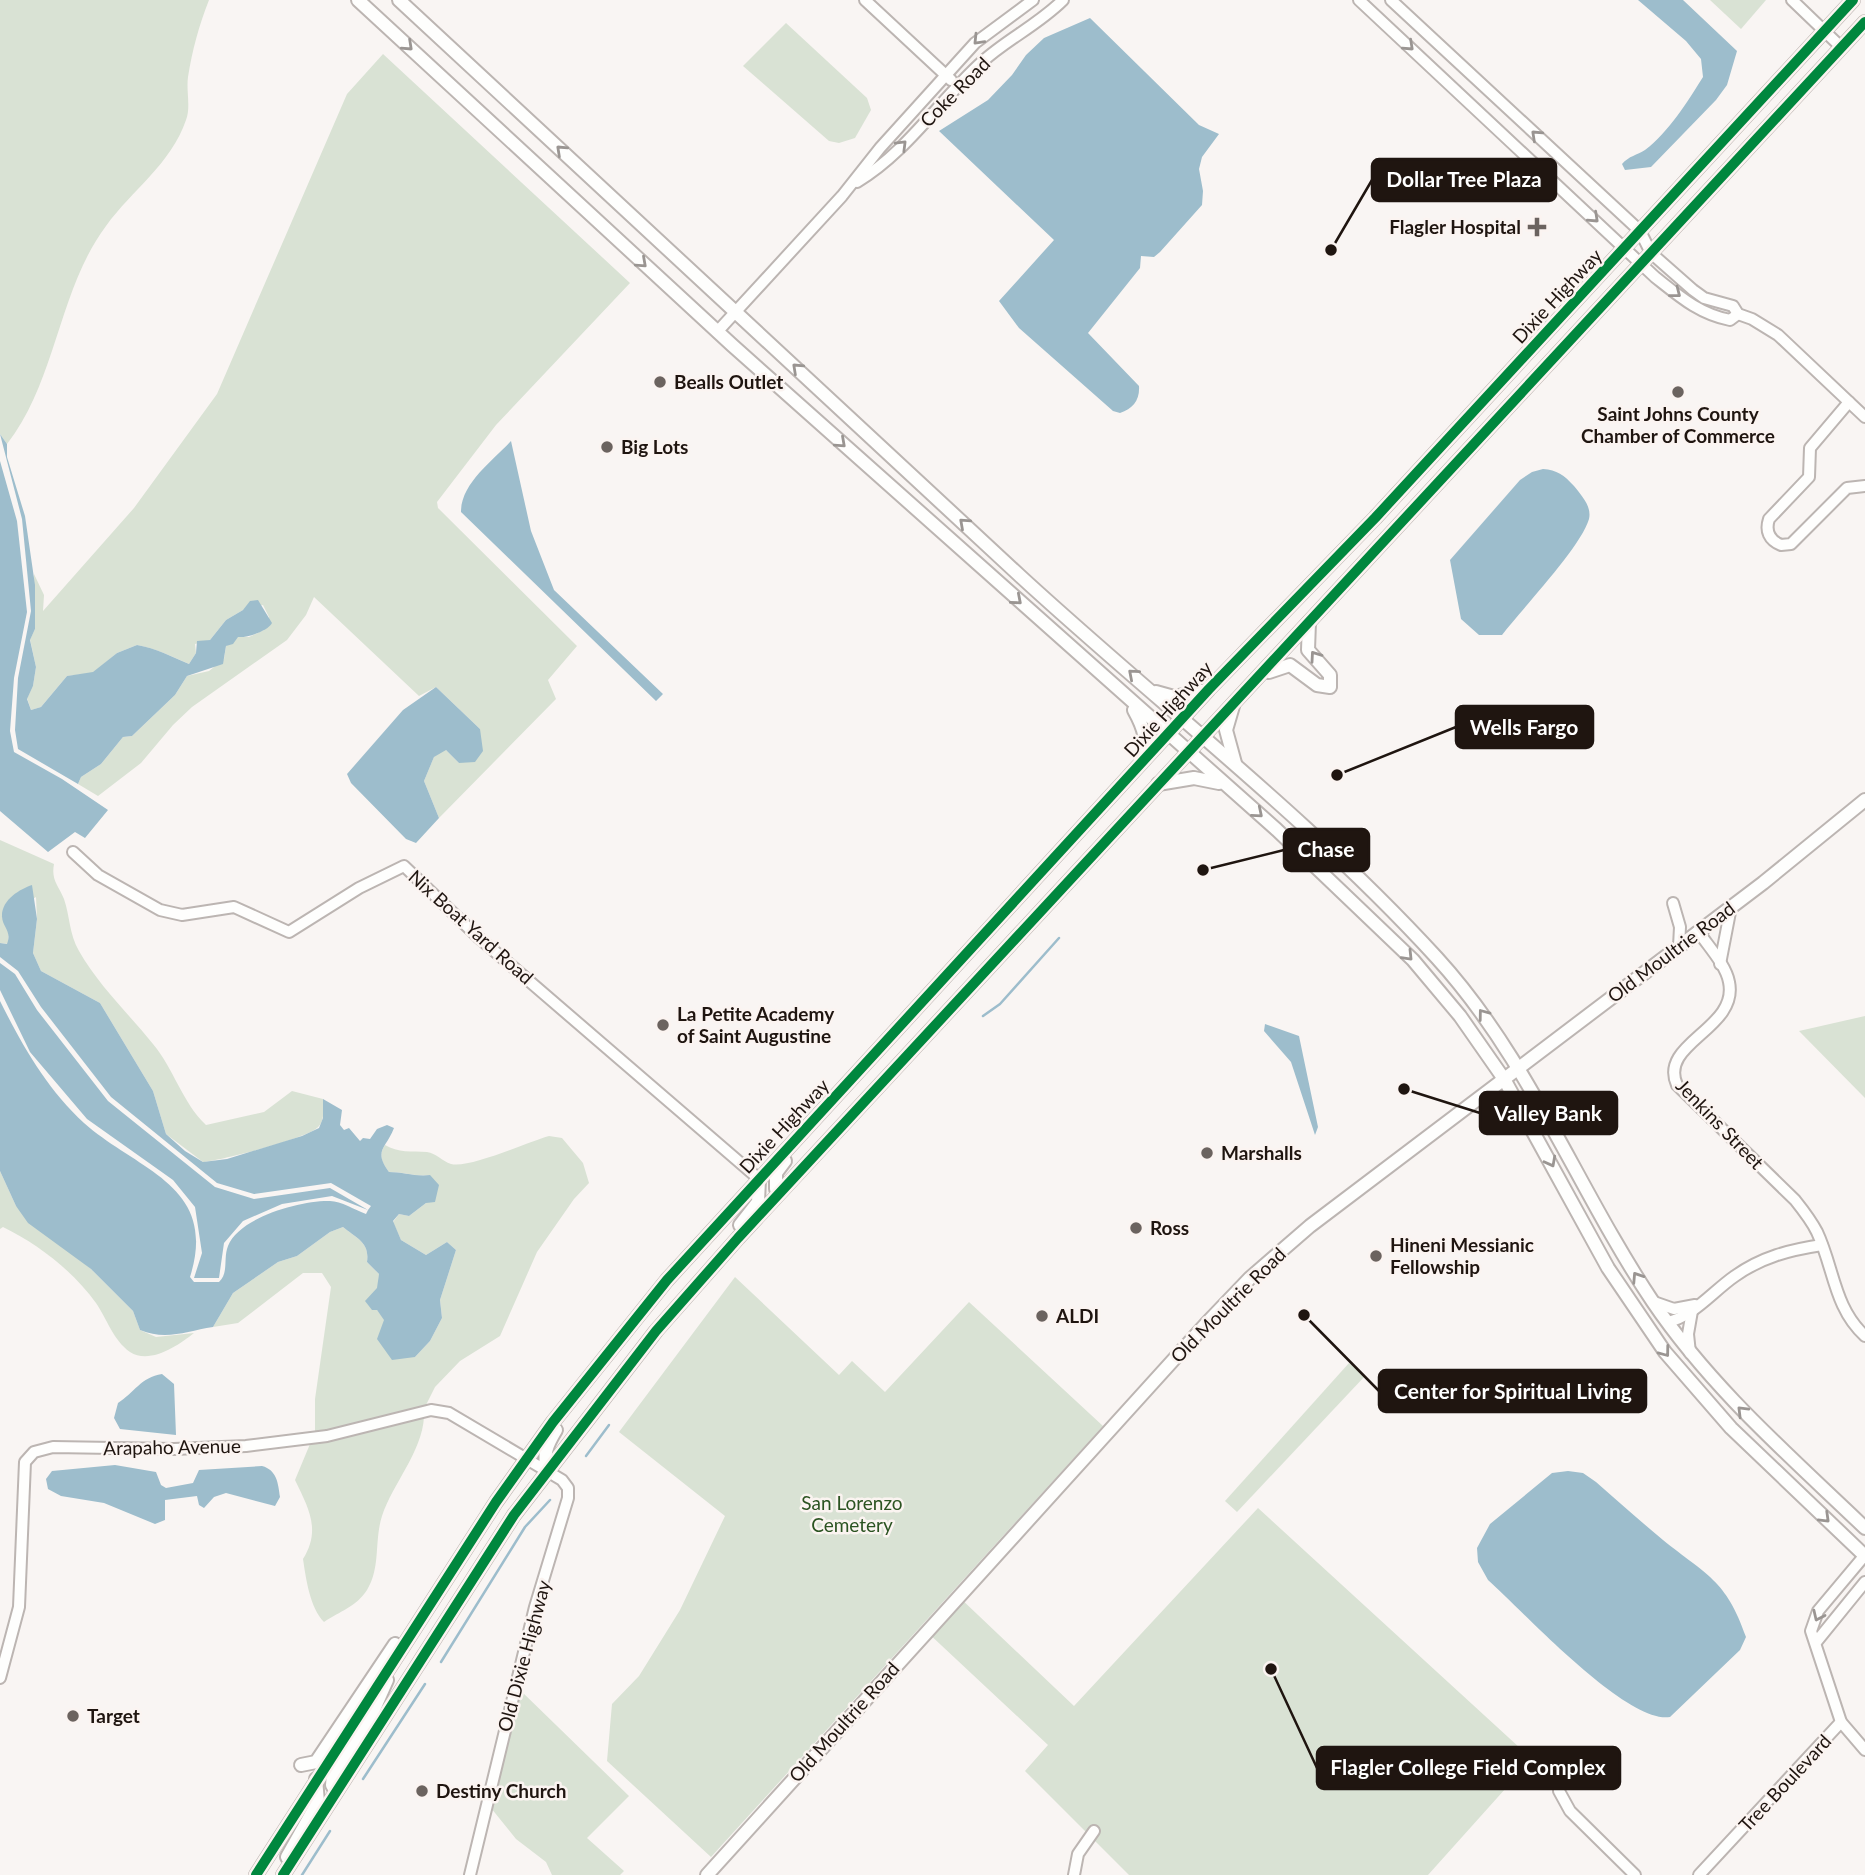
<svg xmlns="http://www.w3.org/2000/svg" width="1865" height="1875" viewBox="0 0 1865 1875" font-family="Lato,sans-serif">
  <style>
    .green { fill: #d9e2d4 }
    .water { fill: #9dbdcc }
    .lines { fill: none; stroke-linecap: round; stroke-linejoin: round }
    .stream { stroke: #9dbdcc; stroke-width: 2.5 }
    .minor-casing { stroke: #bcb5b2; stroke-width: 14 }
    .major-casing { stroke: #bcb5b2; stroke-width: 16 }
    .minor { stroke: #fefefd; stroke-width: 10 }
    .major { stroke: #fefefd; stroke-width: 12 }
    .cycleway-casing { stroke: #fbf4f1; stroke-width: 15 }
    .cycleway { stroke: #00873e; stroke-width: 10 }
    .oneway { stroke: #9a9592 }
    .poi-dot { fill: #6b635f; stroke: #fbf4f1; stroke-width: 2.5 }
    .labels { text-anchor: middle; stroke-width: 5; stroke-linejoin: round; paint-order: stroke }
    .street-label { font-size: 19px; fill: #1f1510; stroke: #fbf4f1 }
    .poi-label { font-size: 19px; font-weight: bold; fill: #1f1510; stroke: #fbf4f1; text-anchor: start }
    .park-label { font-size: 19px; fill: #2b5321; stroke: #fbf4f1 }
    .leader { fill: none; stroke: #1f1510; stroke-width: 2.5 }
    .callout-dot { fill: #1f1510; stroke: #fbf4f1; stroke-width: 2.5 }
    .callout { fill: #1f1510; stroke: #1f1510; stroke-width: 2.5 }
    .callout-label { font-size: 21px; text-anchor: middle; font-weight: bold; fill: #fff }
  </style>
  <rect width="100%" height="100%" fill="#f9f5f3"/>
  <!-- green -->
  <g class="green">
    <path d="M0 0H209C199 25 192 51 188 77 186 91 191 107 186 120 171 164 132 190 106 226 58 290 57 380 7 444L0 434Z"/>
    <polygon points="1710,0 1766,0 1741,29"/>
    <polygon points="786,23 867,98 871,110 855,138 839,143 829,141 743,66"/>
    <path d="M383 54 630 283 496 425 437 502 438 508 577 646 548 680 556 699 439 818 424 781 434 757 440 750H446L459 763 480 729 436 687 419 696 314 597 306 615 287 640 192 707 173 725 141 763 98 796 78 784 81 777 101 764 123 737 132 736 175 695 187 676 209 671 224 659 226 646 238 636 249 637 264 630 269 617 263 605 243 610 226 620 210 640 195 644 196 653 189 664C173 657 155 648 137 645L117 653 93 673 67 676 41 707 31 710 27 698 33 686 36 667 30 639 35 629 34 574 44 595 43 611 134 508 217 394 347 94Z"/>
    <path d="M0 840 54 864C51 880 58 885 64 899 70 916 69 934 79 951 99 986 128 1013 153 1044 174 1069 182 1102 206 1125L264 1112 292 1091 323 1099C323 1108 325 1119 319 1126 311 1138 221 1160 203 1162L166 1134 153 1091 100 1003 41 971 33 953 37 919 36 897 2 917 9 929 8 944 0 943Z"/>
    <polygon points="1865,1016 1865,1098 1799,1031"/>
    <path d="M549 1136 562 1138 583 1163 589 1183 574 1199 537 1252 500 1336 460 1361 435 1387 425 1407 315 1433V1399L331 1287 322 1273H303L238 1323 213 1327 233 1293 278 1262 297 1256 330 1232 343 1227C356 1238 370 1242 367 1262L379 1274 377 1310 415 1357 430 1341 442 1318 440 1300 456 1250 447 1242 426 1255 401 1240 393 1222 399 1214 409 1216 426 1203 430 1175C416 1177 404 1172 389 1172 382 1162 378 1156 385 1145 398 1153 412 1151 427 1152 436 1153 442 1161 451 1164 468 1169 528 1142 549 1136Z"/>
    <path d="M0 1171 16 1206 91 1269 133 1311 140 1330 156 1337 194 1333C179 1345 150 1365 130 1352 113 1340 107 1319 96 1303 73 1271 38 1244 3 1227L0 1229Z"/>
    <polygon points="735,1277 839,1375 852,1361 885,1392 969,1302 1103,1426 711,1857 607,1761 612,1704 639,1676 680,1610 725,1516 619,1432"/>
    <polygon points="1349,1363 1365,1376 1237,1512 1225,1501"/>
    <path d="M424 1417C422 1452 393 1483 382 1516 374 1541 381 1567 367 1590 356 1607 340 1611 324 1622 310 1608 306 1579 303 1559 321 1530 309 1509 295 1480L310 1444Z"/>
    <polygon points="1258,1508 1532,1759 1428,1875 1129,1875 1093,1839 1100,1831 1093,1825 1086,1832 1025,1771 1048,1745 926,1631 958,1596 1074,1706"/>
    <polygon points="520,1690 629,1796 587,1838 624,1871 620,1875 552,1875 546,1862 516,1839 491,1808"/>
  </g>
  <!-- water -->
  <g class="water">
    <path d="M1638 0H1683L1737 51 1727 85 1716 100 1651 167 1625 170 1622 164C1629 156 1637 155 1645 150 1668 133 1688 101 1703 77L1701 59 1686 41Z"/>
    <path d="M1090 18 1199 125 1219 134 1202 157 1199 169 1203 191 1202 205 1160 252 1154 257 1141 256 1140 268 1088 333 1139 386C1140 400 1133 409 1120 413L1113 411 1019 328 999 301 1054 240 939 131 988 100 1012 75 1026 55 1044 38Z"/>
    <path d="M0 434 7 444V457L25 516 35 585V629L30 640 36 667 33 686 27 699 31 710 41 707 67 676 93 672 117 653 137 645C156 648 172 657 189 664L196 653 197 641 210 640 226 620 243 610 250 601 258 600 272 623C268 631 247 638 238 637L233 644 226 646 223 664 187 676 175 695 132 736 123 737 101 764 81 777 78 784 18 749 15 730 18 678 31 611 22 519Z"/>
    <path d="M511 441 531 531 554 590 663 694 656 701 461 512C461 483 493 461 511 441Z"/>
    <polygon points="0,461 17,521 27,612 14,678 10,731 14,752 62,779 108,810 85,838 75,832 48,852 0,811"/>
    <path d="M1543 469C1557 470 1564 475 1574 486 1581 495 1592 506 1589 519 1581 547 1522 609 1502 635H1479L1461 619 1450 560 1520 480 1532 472Z"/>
    <polygon points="436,687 480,729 483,751 475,762 459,763 446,750 434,757 424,781 439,818 416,843 406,839 351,783 347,774 403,710"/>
    <path d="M32 885 37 919 33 953 41 971 100 1003 153 1091 166 1134 185 1151 203 1162 227 1159 302 1136 319 1128 323 1118V1099L342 1110 340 1125 344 1130 349 1128 360 1141 363 1138 370 1139 377 1129 387 1125 394 1128C386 1149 373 1150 389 1172 403 1172 416 1177 430 1175L439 1185 435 1202 426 1203 409 1216 399 1214 393 1221 401 1240 426 1255 447 1242 456 1250 440 1300 442 1318 430 1341 415 1357 392 1360 377 1339 384 1320 377 1310H372L365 1301 377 1288 379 1274 367 1262C370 1242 356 1238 343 1227L330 1232 297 1256 278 1262 233 1293 213 1327C187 1331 166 1341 140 1330L133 1311 91 1269 28 1223 16 1206 0 1171V1001C22 1045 47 1089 84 1123 138 1171 219 1185 190 1277L194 1282H219C229 1273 223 1258 228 1246 239 1217 302 1200 330 1201 341 1201 355 1210 366 1214L368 1210 332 1196 282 1204 243 1221 224 1243 219 1278H194L202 1253 195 1207 173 1180 87 1119 30 1052 0 990V963L15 974 37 1010 108 1101 215 1187 254 1199 330 1188 368 1210 371 1206 331 1183 254 1194 217 1183 111 1097 41 1007 18 971 0 957V943L7 944C12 931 3 928 2 917 1 900 20 889 32 885Z"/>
    <polygon points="1265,1024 1299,1036 1318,1127 1315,1135 1291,1062 1264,1031"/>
    <path d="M162 1374 174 1384 176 1435 120 1429 114 1418 118 1403C134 1393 141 1377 162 1374Z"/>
    <path d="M115 1465 156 1472 161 1485 166 1488 193 1483 199 1470 262 1466C277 1470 278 1483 280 1497L275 1506 226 1493 214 1497 204 1508 199 1505 197 1496 165 1500V1520L155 1524 104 1503 61 1496 48 1489 46 1479 52 1471Z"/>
    <path d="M1568 1471 1583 1473 1596 1482C1618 1501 1640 1521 1663 1540 1706 1575 1726 1579 1746 1637L1740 1650 1670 1717C1626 1724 1523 1611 1488 1580L1478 1562 1477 1548 1490 1524 1552 1473Z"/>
  </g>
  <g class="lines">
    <!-- stream -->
    <g class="stream">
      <polyline points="983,1016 1000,1004 1059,938"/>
      <polyline points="586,1456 609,1425"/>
      <polyline points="441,1662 525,1527 550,1500"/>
      <polyline points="363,1779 425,1684"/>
      <polyline points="302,1875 330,1831"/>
    </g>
    <!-- minor casing -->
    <g class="minor-casing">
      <g id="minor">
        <polyline points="865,0 951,80"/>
        <path d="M1359 0 1655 277C1679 296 1699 314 1730 320L1738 314"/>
        <polyline points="1391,0 1640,231 1651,253 1693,290 1704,298 1733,306 1738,314 1752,319 1778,335 1865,417"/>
        <polyline points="1792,0 1841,47"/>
        <path d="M857 182C907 152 939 101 982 62 1007 39 1038 25 1063 0"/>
        <polyline points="717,332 842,196 880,148 975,43 1033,0"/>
        <path d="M1849 402 1810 448 1809 477 1769 519C1765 531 1769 540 1781 545L1791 544 1847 488 1865 486"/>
        <polyline points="73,852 98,875 160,910 182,915 234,907 289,932 359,888 404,866 478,937 759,1179"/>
        <polyline points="1673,903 1680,927 1679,946"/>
        <path d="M1698 931C1708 946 1726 965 1729 982 1739 1029 1658 1043 1677 1085L1795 1200C1803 1210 1811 1220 1817 1232 1834 1268 1834 1308 1865 1336"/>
        <polyline points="1720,964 1731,907"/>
        <polyline points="1654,1302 1674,1309 1695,1305"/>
        <path d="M1667 1322C1693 1317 1713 1291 1735 1276 1762 1257 1789 1250 1822 1245"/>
        <polyline points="1690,1353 1688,1334 1692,1311"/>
        <polyline points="1865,1555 1818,1611 1811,1631 1841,1722 1865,1750"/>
        <polyline points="1817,1641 1865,1582"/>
        <polyline points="0,1678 19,1607 25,1462 34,1452 53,1447 174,1449 246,1446 327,1436 431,1410 449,1413 562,1480 568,1488 568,1498 535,1607 470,1875"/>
        <polyline points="1559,1791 1570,1811 1635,1875"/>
        <polyline points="1074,1875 1078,1854 1094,1831"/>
        <polyline points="1699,1875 1841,1722"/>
      </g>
    </g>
    <!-- major casing -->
    <g class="major-casing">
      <g id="major">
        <polyline points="358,0 732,345 1277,830 1413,960 1460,1016 1504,1079 1608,1268 1665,1352 1731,1428 1865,1556"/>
        <path d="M399 0C606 192 813 384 1019 575 1158 703 1310 819 1437 958 1530 1060 1577 1189 1653 1302 1712 1389 1790 1456 1865 1528"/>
        <polyline points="1269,672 1290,665 1317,685 1330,687 1330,675 1308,650 1309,622"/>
        <polyline points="1156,692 1174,697 1206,690"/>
        <polyline points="1233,706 1226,730 1235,763"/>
        <path d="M1134 710C1144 728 1149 742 1141 762"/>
        <polyline points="1158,784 1194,778 1219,783"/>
        <polyline points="776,1189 776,1173 785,1161"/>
        <polyline points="740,1225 758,1202 759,1179"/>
        <path d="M548 1472C542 1455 547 1445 556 1430"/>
        <polyline points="301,1765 316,1762 395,1644"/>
        <polyline points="336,1792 332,1785 333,1774 371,1716 387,1680"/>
        <polyline points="287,1857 318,1802 316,1779"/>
        <polyline points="256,1875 496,1502 553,1422 667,1280 1209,689 1375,518 1853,0"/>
        <polyline points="283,1875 514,1515 656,1331 738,1238 1865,22"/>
        <polyline points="707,1875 1205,1325 1250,1278 1310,1226 1763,883 1865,800"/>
      </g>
    </g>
    <!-- minor -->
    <use href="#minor" class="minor"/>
    <!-- major -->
    <use href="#major" class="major"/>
    <!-- cycleway casing -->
    <g class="cycleway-casing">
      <g id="cycleway">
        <polyline points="256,1875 496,1502 553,1422 667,1280 1209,689 1375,518 1853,0"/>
        <polyline points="283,1875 514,1515 656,1331 738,1238 1865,22"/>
      </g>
    </g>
    <!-- cycleway -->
    <use href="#cycleway" class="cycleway"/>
  </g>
  <!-- one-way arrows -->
  <defs><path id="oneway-chevron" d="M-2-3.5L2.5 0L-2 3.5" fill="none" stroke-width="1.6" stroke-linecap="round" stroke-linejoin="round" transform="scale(1.75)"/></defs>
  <g class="oneway">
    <use href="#oneway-chevron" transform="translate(978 40) rotate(134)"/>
    <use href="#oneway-chevron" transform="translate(408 46) rotate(43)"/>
    <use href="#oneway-chevron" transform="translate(1409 46) rotate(43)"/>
    <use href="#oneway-chevron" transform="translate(1536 135) rotate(-137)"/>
    <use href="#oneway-chevron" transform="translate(902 145) rotate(-45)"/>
    <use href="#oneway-chevron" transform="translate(561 150) rotate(-137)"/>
    <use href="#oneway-chevron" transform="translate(1594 218) rotate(43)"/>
    <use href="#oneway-chevron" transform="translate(642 263) rotate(42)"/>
    <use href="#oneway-chevron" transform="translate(1676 293) rotate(38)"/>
    <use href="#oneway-chevron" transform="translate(797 368) rotate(-137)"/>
    <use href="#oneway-chevron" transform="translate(841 443) rotate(42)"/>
    <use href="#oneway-chevron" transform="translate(964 523) rotate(-138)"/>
    <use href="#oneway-chevron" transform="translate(1017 600) rotate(41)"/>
    <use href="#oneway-chevron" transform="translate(1315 656) rotate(-125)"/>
    <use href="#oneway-chevron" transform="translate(1133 674) rotate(-139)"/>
    <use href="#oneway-chevron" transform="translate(1258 813) rotate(40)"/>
    <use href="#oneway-chevron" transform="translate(1408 956) rotate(46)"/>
    <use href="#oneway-chevron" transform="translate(1483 1014) rotate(-127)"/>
    <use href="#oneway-chevron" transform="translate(1551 1162) rotate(62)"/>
    <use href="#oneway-chevron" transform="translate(1637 1277) rotate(-123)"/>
    <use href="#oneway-chevron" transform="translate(1665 1352) rotate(53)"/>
    <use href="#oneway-chevron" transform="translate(1742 1411) rotate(-135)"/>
    <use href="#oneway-chevron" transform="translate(1825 1518) rotate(44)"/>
    <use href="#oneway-chevron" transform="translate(1818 1616) rotate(115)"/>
  </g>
  <!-- markers -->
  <g class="poi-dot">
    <path d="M1533.5 216.5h7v7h7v7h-7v7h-7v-7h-7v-7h7z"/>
    <circle cx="660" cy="382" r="7"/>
    <circle cx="1678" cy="392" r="7"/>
    <circle cx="607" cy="447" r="7"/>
    <circle cx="663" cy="1025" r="7"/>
    <circle cx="1207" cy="1153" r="7"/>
    <circle cx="1136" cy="1228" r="7"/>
    <circle cx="1376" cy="1256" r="7"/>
    <circle cx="1042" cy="1316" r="7"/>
    <circle cx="73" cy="1716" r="7"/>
    <circle cx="422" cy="1791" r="7"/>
  </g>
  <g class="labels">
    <!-- street labels -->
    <g class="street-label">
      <text transform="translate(955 92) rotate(-45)" y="7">Coke Road</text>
      <text transform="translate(1557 296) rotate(-47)" y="7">Dixie Highway</text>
      <text transform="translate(1168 709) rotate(-48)" y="7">Dixie Highway</text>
      <text transform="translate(471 927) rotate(42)" y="7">Nix Boat Yard Road</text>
      <text transform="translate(1671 952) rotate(-37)" y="7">Old Moultrie Road</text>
      <text transform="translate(1720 1124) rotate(46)" y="7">Jenkins Street</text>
      <text transform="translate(784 1126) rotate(-47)" y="7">Dixie Highway</text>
      <text transform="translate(1228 1305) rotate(-45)" y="7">Old Moultrie Road</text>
      <text transform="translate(172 1447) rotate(-1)" y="7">Arapaho Avenue</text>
      <text transform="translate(524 1656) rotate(-75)" y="7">Old Dixie Highway</text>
      <text transform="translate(844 1722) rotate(-48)" y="7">Old Moultrie Road</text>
      <text transform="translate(1785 1783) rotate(-47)" y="7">Tree Boulevard</text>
    </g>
    <!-- poi labels -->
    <g class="poi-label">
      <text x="1521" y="234" text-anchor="end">Flagler Hospital</text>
      <text x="674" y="389">Bealls Outlet</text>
      <text x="1678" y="421" text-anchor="middle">Saint Johns County<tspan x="1678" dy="22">Chamber of Commerce</tspan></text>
      <text x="621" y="454">Big Lots</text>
      <text x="677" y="1021">La Petite Academy<tspan x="677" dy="22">of Saint Augustine</tspan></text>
      <text x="1221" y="1160">Marshalls</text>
      <text x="1150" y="1235">Ross</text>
      <text x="1390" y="1252">Hineni Messianic<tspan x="1390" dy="22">Fellowship</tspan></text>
      <text x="1056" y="1323">ALDI</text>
      <text x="87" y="1723">Target</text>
      <text x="436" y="1798">Destiny Church</text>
    </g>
    <!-- park labels -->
    <g class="park-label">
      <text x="852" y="1510">San Lorenzo<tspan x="852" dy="22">Cemetery</tspan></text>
    </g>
  </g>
  <!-- callouts -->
  <path class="leader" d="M1331 250L1372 180M1337 775L1456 727M1203 870L1284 850M1404 1089L1480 1113M1304 1315L1379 1391M1271 1669L1317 1768"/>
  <g class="callout-dot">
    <circle cx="1331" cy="250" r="7"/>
    <circle cx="1337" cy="775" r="7"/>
    <circle cx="1203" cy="870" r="7"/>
    <circle cx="1404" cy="1089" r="7"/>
    <circle cx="1304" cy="1315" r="7"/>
    <circle cx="1271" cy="1669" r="7"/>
  </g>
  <g class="callout">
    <rect x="1372" y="159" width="184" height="42" rx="7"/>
    <rect x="1456" y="706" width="137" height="42" rx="7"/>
    <rect x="1284" y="829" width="85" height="42" rx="7"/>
    <rect x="1480" y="1092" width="137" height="42" rx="7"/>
    <rect x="1379" y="1370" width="267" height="42" rx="7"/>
    <rect x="1317" y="1747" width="303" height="42" rx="7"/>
  </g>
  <g class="callout-label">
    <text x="1464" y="187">Dollar Tree Plaza</text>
    <text x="1524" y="735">Wells Fargo</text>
    <text x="1326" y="857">Chase</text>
    <text x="1548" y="1121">Valley Bank</text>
    <text x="1513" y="1399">Center for Spiritual Living</text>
    <text x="1468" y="1775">Flagler College Field Complex</text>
  </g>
</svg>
